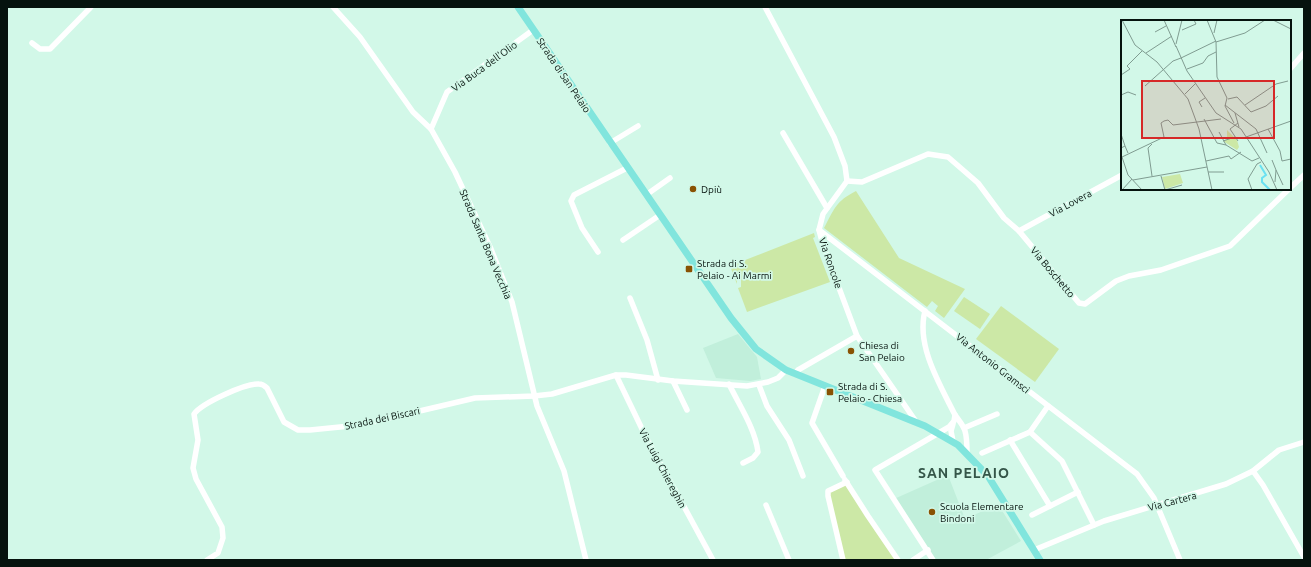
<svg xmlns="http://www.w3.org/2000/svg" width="1311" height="567" viewBox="0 0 1311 567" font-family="Ubuntu,sans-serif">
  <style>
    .built { fill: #c1efdb }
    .green { fill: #cce8a6 }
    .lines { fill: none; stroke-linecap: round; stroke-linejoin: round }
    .minor { stroke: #fff; stroke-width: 5.5 }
    .major { stroke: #81e5dd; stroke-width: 7 }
    .poi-dot { fill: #895203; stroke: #d2f8e8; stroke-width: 1.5 }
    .labels { text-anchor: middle; stroke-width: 3.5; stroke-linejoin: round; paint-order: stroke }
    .street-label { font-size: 10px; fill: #06130e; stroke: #d2f8e8 }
    .poi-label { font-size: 10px; fill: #06130e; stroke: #d2f8e8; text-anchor: start }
    .district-label { font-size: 14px; font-weight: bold; letter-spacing: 1px; fill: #355649; stroke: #d2f8e8 }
    .inset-river { fill: none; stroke: #6ae1f1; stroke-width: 2 }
    .inset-road { fill: none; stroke: #809c91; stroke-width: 1 }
    .view { fill: #d62828; fill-opacity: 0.15; stroke: #d62828; stroke-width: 2 }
    .inset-edge { fill: none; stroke: #06130e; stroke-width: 2 }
  </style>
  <rect width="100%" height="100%" fill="#d2f8e8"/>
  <!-- built -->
  <g class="built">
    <polygon points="738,334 757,357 761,379 750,381 716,378 703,348"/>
    <polygon points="948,475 965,519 998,504 1021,541 986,560 932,560 894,499"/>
  </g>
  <!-- green -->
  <g class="green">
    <path d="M856 191 899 258 965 289 944 318 935 311 938 306 932 301 927 307 824 228C835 208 835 202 856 191Z"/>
    <polygon points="814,233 815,237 813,238 830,282 747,312 738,288 741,287 741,278 737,279 737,284 730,266"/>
    <polygon points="964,297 990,314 980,329 954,311"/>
    <polygon points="1001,306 1059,349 1035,382 976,339"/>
    <polygon points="847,482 898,560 843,560 828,491"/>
  </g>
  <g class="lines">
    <!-- minor -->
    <g class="minor">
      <polyline points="333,7 360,37 413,112 431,129 455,172 491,249 512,302 537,406 564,471 586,560"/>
      <polyline points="765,7 834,137 845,166 847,181 823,214 819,230 823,245 857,336 917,423"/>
      <polyline points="32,43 40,49 50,49 91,7"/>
      <polyline points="1290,69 1304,53"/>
      <polyline points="431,129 447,92 533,30"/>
      <polyline points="783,133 827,208"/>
      <polyline points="610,143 638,126"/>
      <polyline points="847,181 862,182 928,154 948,157 978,183 1004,218 1019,231 1079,303 1085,304 1116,281 1129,276 1161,270 1230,246 1289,189"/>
      <polyline points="1290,188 1304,175"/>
      <polyline points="646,195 670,178"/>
      <polyline points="819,230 1137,474 1154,498 1180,560"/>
      <polyline points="1019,231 1122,175"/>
      <polyline points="623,240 660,215"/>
      <polyline points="598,252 582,228 571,201 574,195 627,168"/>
      <polyline points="630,298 647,340 658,380"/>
      <path d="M925 311C916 345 939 383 954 413 957 419 963 424 965 431 967 438 967 445 967 452"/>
      <polyline points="795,374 798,370 857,336"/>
      <polyline points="616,375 643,431 713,560"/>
      <polyline points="673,381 687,410"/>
      <path d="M729 384C739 405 755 428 758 452L753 458 743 463"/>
      <polyline points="759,385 767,406 789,440 803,476"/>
      <polyline points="825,386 812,423 843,476"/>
      <polyline points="964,428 997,414"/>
      <polyline points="1030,432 1062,461 1094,525"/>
      <polyline points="1010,440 1050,506"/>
      <polyline points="953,441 951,431 953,424"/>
      <polyline points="982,453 1030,432 1048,406"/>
      <polyline points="1253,471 1263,485 1304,557"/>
      <polyline points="845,480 868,516 898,560"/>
      <polyline points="766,505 789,560"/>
      <polyline points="1032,515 1078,492"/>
      <polyline points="1034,550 1104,521 1226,484 1253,471 1279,450 1304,442"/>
      <path d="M207 560 218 553 223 538 222 527 196 479 193 468 198 440 194 414C202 403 246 383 259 384 263 384 265 386 267 388L284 422 298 430H310L360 425 475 398 534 396 552 394 616 375H626L673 381 747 386 768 382 778 378 786 370"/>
      <polyline points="843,560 828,496 828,491 847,482"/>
      <polyline points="913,560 928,550"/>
      <polyline points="933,560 875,470 949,427 954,421 955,415"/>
    </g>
    <!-- major -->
    <polyline class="major" points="518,7 731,318 756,349 786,370 925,426 958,445 988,476 1040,560"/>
  </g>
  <!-- markers -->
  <g class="poi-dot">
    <circle cx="693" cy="189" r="4"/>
    <rect x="685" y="265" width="8" height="8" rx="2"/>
    <circle cx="851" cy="351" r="4"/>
    <rect x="826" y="388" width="8" height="8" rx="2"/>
    <circle cx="932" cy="512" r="4"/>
  </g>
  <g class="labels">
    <!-- street labels -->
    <g class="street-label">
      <text transform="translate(484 66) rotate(-36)" y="4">Via Buca dell'Olio</text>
      <text transform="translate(564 75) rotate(56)" y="4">Strada di San Pelaio</text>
      <text transform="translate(1070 203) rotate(-28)" y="4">Via Lovera</text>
      <text transform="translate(486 244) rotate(67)" y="4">Strada Santa Bona Vecchia</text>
      <text transform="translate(831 263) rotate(71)" y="4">Via Roncole</text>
      <text transform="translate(1053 272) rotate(50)" y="4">Via Boschetto</text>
      <text transform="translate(993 363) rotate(38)" y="4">Via Antonio Gramsci</text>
      <text transform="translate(382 418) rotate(-12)" y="4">Strada dei Biscari</text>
      <text transform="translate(663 468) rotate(62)" y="4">Via Luigi Chiereghin</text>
      <text transform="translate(1172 501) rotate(-15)" y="4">Via Cartera</text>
    </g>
    <!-- poi labels -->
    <g class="poi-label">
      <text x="701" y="193">Dpiù</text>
      <text x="697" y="267">Strada di S.<tspan x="697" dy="12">Pelaio - Ai Marmi</tspan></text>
      <text x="859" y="349">Chiesa di<tspan x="859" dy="12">San Pelaio</tspan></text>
      <text x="838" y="390">Strada di S.<tspan x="838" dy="12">Pelaio - Chiesa</tspan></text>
      <text x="940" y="510">Scuola Elementare<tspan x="940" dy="12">Bindoni</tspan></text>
    </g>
    <!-- district labels -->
    <g class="district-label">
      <text x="964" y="478">SAN PELAIO</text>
    </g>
  </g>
  <!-- overview -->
  <g transform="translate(1121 20)">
    <rect width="170" height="170" fill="#d2f8e8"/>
    <path d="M106 110 116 120 118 127 116 130 102 121 106 119ZM59 154 62 163 44 169 41 157Z" fill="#cce8a6"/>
    <path class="inset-river" d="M139 145 145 155 141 158V162L149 170"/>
    <path class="inset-road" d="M1 0 14 25 36 42 67 79 78 109 91 170M43 0 55 27M86 0 95 22 96 57 106 78 104 86 113 103M152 0 170 9M61 10 75 4 73 0M34 12 45 6M93 13 96 0M95 22 124 13 144 0M55 24 61 0M55 26 66 51 95 93 120 109 148 152 156 170M25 33 51 16M60 38 95 21M66 49 82 43 87 36 95 32M0 55 9 49 6 46 21 31M24 66 52 41 60 38M64 74 74 64M0 75 7 72 15 75M107 79 116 77 130 92 145 86 157 76M104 85 135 109 146 133M124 85 155 64 167 61M81 87 78 82 84 78M114 93 118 107M83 99 96 123 105 125M147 109 159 131 161 141 170 139M98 112 105 125 131 141 138 138M0 114 4 126M125 117 170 101M102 121 114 117M117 121 109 109 117 103M31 124 27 128 31 156M0 128 4 126 7 133M1 137 43 117 40 103 43 101 47 100 52 105 100 99M1 137 7 155 21 170M151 140 155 150 154 162M85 141 108 136 110 139 120 132M155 150 162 165M87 152H103M40 156 44 170 61 165M12 160 86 147M1 170 11 159M131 170 127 159 136 144 140 142"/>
    <path class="view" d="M21 61H153V118H21Z"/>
    <rect width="170" height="170" class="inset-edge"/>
  </g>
  <!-- border -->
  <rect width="1311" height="567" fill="none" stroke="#06130e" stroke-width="16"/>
</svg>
